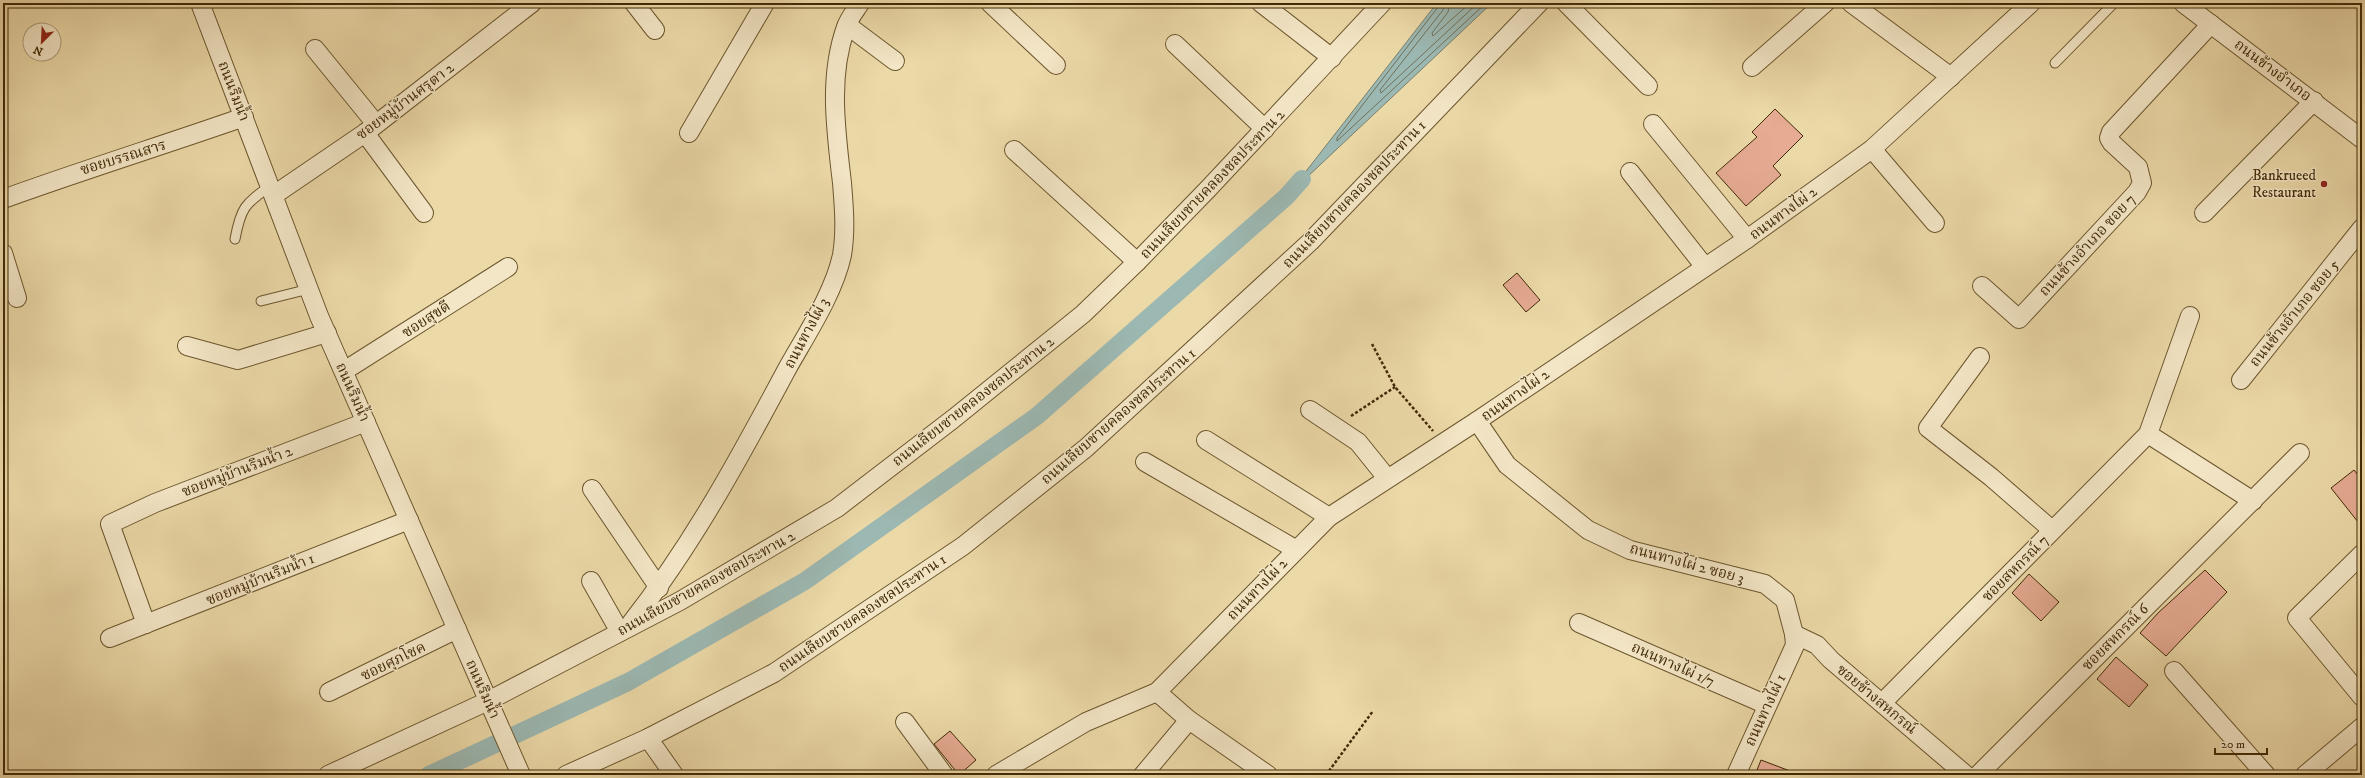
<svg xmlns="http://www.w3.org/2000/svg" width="2365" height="778" viewBox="0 0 2365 778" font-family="'IM FELL DW Pica','Noto Serif Thai',serif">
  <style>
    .water { fill: #9cb8b2; stroke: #787f6d }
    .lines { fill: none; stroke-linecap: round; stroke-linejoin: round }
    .shore { stroke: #6e715c; stroke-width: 1 }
    .canal { stroke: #9cb8b2; stroke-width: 18 }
    .building { fill: #e6ab93; stroke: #412a06 }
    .service-casing { stroke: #6c562e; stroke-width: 11 }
    .minor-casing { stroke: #6c562e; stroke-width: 20 }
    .path { stroke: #412a06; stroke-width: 2.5; stroke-dasharray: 3 2; stroke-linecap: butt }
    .service { stroke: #f3e6c6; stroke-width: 9 }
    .minor { stroke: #f3e6c6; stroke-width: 18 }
    .poi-dot { fill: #8f2418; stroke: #f3e6c6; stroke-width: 1.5 }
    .labels { text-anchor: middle; stroke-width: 3; stroke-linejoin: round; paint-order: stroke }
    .street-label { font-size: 15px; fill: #412a06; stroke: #f3e6c6 }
    .poi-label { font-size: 15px; fill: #412a06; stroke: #f3e6c6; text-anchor: end }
  </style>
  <rect width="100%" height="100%" fill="#ecd9a8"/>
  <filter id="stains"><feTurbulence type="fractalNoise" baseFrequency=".005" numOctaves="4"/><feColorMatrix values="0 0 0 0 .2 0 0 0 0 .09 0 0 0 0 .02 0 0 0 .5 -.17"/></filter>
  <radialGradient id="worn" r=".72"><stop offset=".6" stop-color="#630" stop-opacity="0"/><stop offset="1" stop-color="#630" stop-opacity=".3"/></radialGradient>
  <!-- water -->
  <polygon class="water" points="1437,3 1492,3 1286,197"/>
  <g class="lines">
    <!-- shore -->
    <g class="shore">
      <polyline points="1439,3 1438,7 1337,138 1337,141 1486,3"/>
      <polyline points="1444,3 1443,10 1380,90 1381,93 1478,3"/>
      <polyline points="1450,3 1448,12 1432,33 1433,36 1470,3"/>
    </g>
    <!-- canal -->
    <polyline class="canal" points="429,775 628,682 805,581 1037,416 1286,197 1302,179"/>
  </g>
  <!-- building -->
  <g class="building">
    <polygon points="1775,109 1803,136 1773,166 1781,175 1746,206 1716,173 1757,137 1752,132"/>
    <polygon points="1517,273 1540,300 1526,312 1503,285"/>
    <polygon points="2354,470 2362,480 2362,527 2331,488"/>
    <polygon points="2205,570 2227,592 2166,656 2140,633 2158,613"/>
    <polygon points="2029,574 2059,602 2041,621 2012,593"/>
    <polygon points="2116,657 2148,685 2129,707 2097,679"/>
    <polygon points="950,731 976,760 959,775 934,744"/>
    <polygon points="1761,760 1798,774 1798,775 1755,775"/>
  </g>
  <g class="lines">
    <!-- service casing -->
    <g class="service-casing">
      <g id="service">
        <polyline points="2055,63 2114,3"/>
        <path d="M235 239C241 207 245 204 270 186"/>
        <polyline points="261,301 309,289"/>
      </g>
    </g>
    <!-- minor casing -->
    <g class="minor-casing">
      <g id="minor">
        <polyline points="200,3 319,316 521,775"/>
        <polyline points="634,3 655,30"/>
        <polyline points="990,3 1056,65"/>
        <polyline points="1261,3 1332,58"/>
        <polyline points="1566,3 1648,86"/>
        <polyline points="1851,3 1951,77"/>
        <polyline points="2183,3 2362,139"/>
        <polyline points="847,25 895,61"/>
        <polyline points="1175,44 1265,129"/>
        <polyline points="315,49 376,124"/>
        <polyline points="1752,67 1825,3"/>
        <polyline points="1653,124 1747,239"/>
        <polyline points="365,133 424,213"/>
        <polyline points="689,133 765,3"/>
        <polyline points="1872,149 1935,223"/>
        <polyline points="1014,150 1137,262"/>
        <polyline points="1630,172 1705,267"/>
        <polyline points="274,195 365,133 532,3"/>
        <path d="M3 199C83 170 164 145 244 117"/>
        <polyline points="2204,213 2314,101"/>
        <polyline points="3,253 17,298"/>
        <polyline points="1982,286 2019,319 2137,192 2142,183 2138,167 2112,143 2109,138 2111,132 2211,24"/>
        <polyline points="187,346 238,360 327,333"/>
        <polyline points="1980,357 1928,428 1991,477 2052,530"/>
        <polyline points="344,371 508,267"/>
        <polyline points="2241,380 2362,228"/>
        <polyline points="1310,410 1358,442 1387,478"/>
        <polyline points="1477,421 1507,465 1588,530 1630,550 1765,584 1785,600 1794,634"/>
        <polyline points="2148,434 2253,501"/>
        <polyline points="1206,440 1329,517"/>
        <polyline points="1145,462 1295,549"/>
        <polyline points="592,489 659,588"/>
        <polyline points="2362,554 2297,618 2362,697"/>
        <polyline points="591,581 620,632"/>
        <path d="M631 623C693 544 740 457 787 369 806 335 834 293 842 255 846 231 844 207 842 183 836 131 828 77 846 27 849 18 856 10 860 3"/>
        <polyline points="1579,623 1767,705"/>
        <polyline points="146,624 110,524 155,503 366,422"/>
        <polyline points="110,638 409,520"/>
        <polyline points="2174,671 2266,775"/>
        <polyline points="329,692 457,629"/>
        <polyline points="1157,692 1189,720 1268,775"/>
        <polyline points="1882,703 2148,434 2190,316"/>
        <polyline points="905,722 944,775"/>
        <polyline points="648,738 674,775"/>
        <polyline points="328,775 488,701 680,601 837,508 953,419 1083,314 1138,261 1208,189 1382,3"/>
        <polyline points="566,775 648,738 774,673 963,546 1086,448 1310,242 1539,3"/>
        <polyline points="996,775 1086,722 1157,692 1329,517 1477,421 1747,239 1872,149 2031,3"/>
        <polyline points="1143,775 1189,720"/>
        <polyline points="1736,775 1795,645 1794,634 1817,645 1831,660 1966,775"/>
        <polyline points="1978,775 2300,453"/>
        <polyline points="2305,775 2362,727"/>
      </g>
    </g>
    <!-- path -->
    <g class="path">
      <polyline points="1372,344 1395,387 1433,431"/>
      <polyline points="1351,416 1395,387"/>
      <polyline points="1326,775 1373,711"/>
    </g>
    <!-- service -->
    <use href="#service" class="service"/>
    <!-- minor -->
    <use href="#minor" class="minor"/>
  </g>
  <!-- markers -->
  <circle class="poi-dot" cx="2324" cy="184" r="4"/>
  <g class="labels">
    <!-- street labels -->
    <g class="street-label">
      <text transform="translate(2273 70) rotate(37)" y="5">ถนนข้างอำเภอ</text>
      <text transform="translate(234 91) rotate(69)" y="5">ถนนริมน้ำ</text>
      <text transform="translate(405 101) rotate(-37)" y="5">ซอยหมู่บ้านศรุตา 2</text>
      <text transform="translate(123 157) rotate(-17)" y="5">ซอยบรรณสาร</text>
      <text transform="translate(1212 184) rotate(-46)" y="5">ถนนเลียบชายคลองชลประทาน 2</text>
      <text transform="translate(1354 194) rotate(-46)" y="5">ถนนเลียบชายคลองชลประทาน 1</text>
      <text transform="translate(1783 213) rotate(-36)" y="5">ถนนทางไผ่ 2</text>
      <text transform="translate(2087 245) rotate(-47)" y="5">ถนนข้างอำเภอ ซอย 7</text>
      <text transform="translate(2294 313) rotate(-51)" y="5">ถนนข้างอำเภอ ซอย 5</text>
      <text transform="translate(426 319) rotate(-33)" y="5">ซอยสุขดี</text>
      <text transform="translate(806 333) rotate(-62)" y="5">ถนนทางไผ่ 3</text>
      <text transform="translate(353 392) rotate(66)" y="5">ถนนริมน้ำ</text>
      <text transform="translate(1515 395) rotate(-35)" y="5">ถนนทางไผ่ 2</text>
      <text transform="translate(973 401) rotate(-38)" y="5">ถนนเลียบชายคลองชลประทาน 2</text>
      <text transform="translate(1118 416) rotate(-41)" y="5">ถนนเลียบชายคลองชลประทาน 1</text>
      <text transform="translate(237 471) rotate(-21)" y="5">ซอยหมู่บ้านริมน้ำ 2</text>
      <text transform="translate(1687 563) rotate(15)" y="5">ถนนทางไผ่ 2 ซอย 3</text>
      <text transform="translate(2015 568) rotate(-45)" y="5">ซอยสหกรณ์ 7</text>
      <text transform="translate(260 579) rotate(-22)" y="5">ซอยหมู่บ้านริมน้ำ 1</text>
      <text transform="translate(706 583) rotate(-29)" y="5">ถนนเลียบชายคลองชลประทาน 2</text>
      <text transform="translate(1257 589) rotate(-46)" y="5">ถนนทางไผ่ 2</text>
      <text transform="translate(862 613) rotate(-34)" y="5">ถนนเลียบชายคลองชลประทาน 1</text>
      <text transform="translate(2115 637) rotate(-45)" y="5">ซอยสหกรณ์ 6</text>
      <text transform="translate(393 661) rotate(-26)" y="5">ซอยศุภโชค</text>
      <text transform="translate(1673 664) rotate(24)" y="5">ถนนทางไผ่ 1/7</text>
      <text transform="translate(483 689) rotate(66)" y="5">ถนนริมน้ำ</text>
      <text transform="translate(1877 699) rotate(40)" y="5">ซอยข้างสหกรณ์</text>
      <text transform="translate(1765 710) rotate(-65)" y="5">ถนนทางไผ่ 1</text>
    </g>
    <!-- poi labels -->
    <g class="poi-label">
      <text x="2316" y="180">Bankrueed<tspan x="2316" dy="17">Restaurant</tspan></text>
    </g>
  </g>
  <!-- margin -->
  <rect width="2365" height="778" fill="none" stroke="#ecd9a8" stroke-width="16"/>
  <rect x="4" y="4" width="2357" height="770" fill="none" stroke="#412a06" stroke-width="2"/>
  <rect x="8" y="8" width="2349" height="762" fill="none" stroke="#412a06"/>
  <!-- north arrow -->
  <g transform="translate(42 42) rotate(204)"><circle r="19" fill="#f3e6c6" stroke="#ac9b79"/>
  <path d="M0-3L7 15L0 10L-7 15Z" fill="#8f2418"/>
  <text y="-6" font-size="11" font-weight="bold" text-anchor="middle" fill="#412a06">N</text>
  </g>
  <!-- scale -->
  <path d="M2215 748v6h52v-6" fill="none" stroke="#412a06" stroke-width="2"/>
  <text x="2221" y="748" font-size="12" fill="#412a06" stroke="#f3e6c6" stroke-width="3" paint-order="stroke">20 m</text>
  <rect width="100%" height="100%" filter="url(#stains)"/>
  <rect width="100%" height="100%" fill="url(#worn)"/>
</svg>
